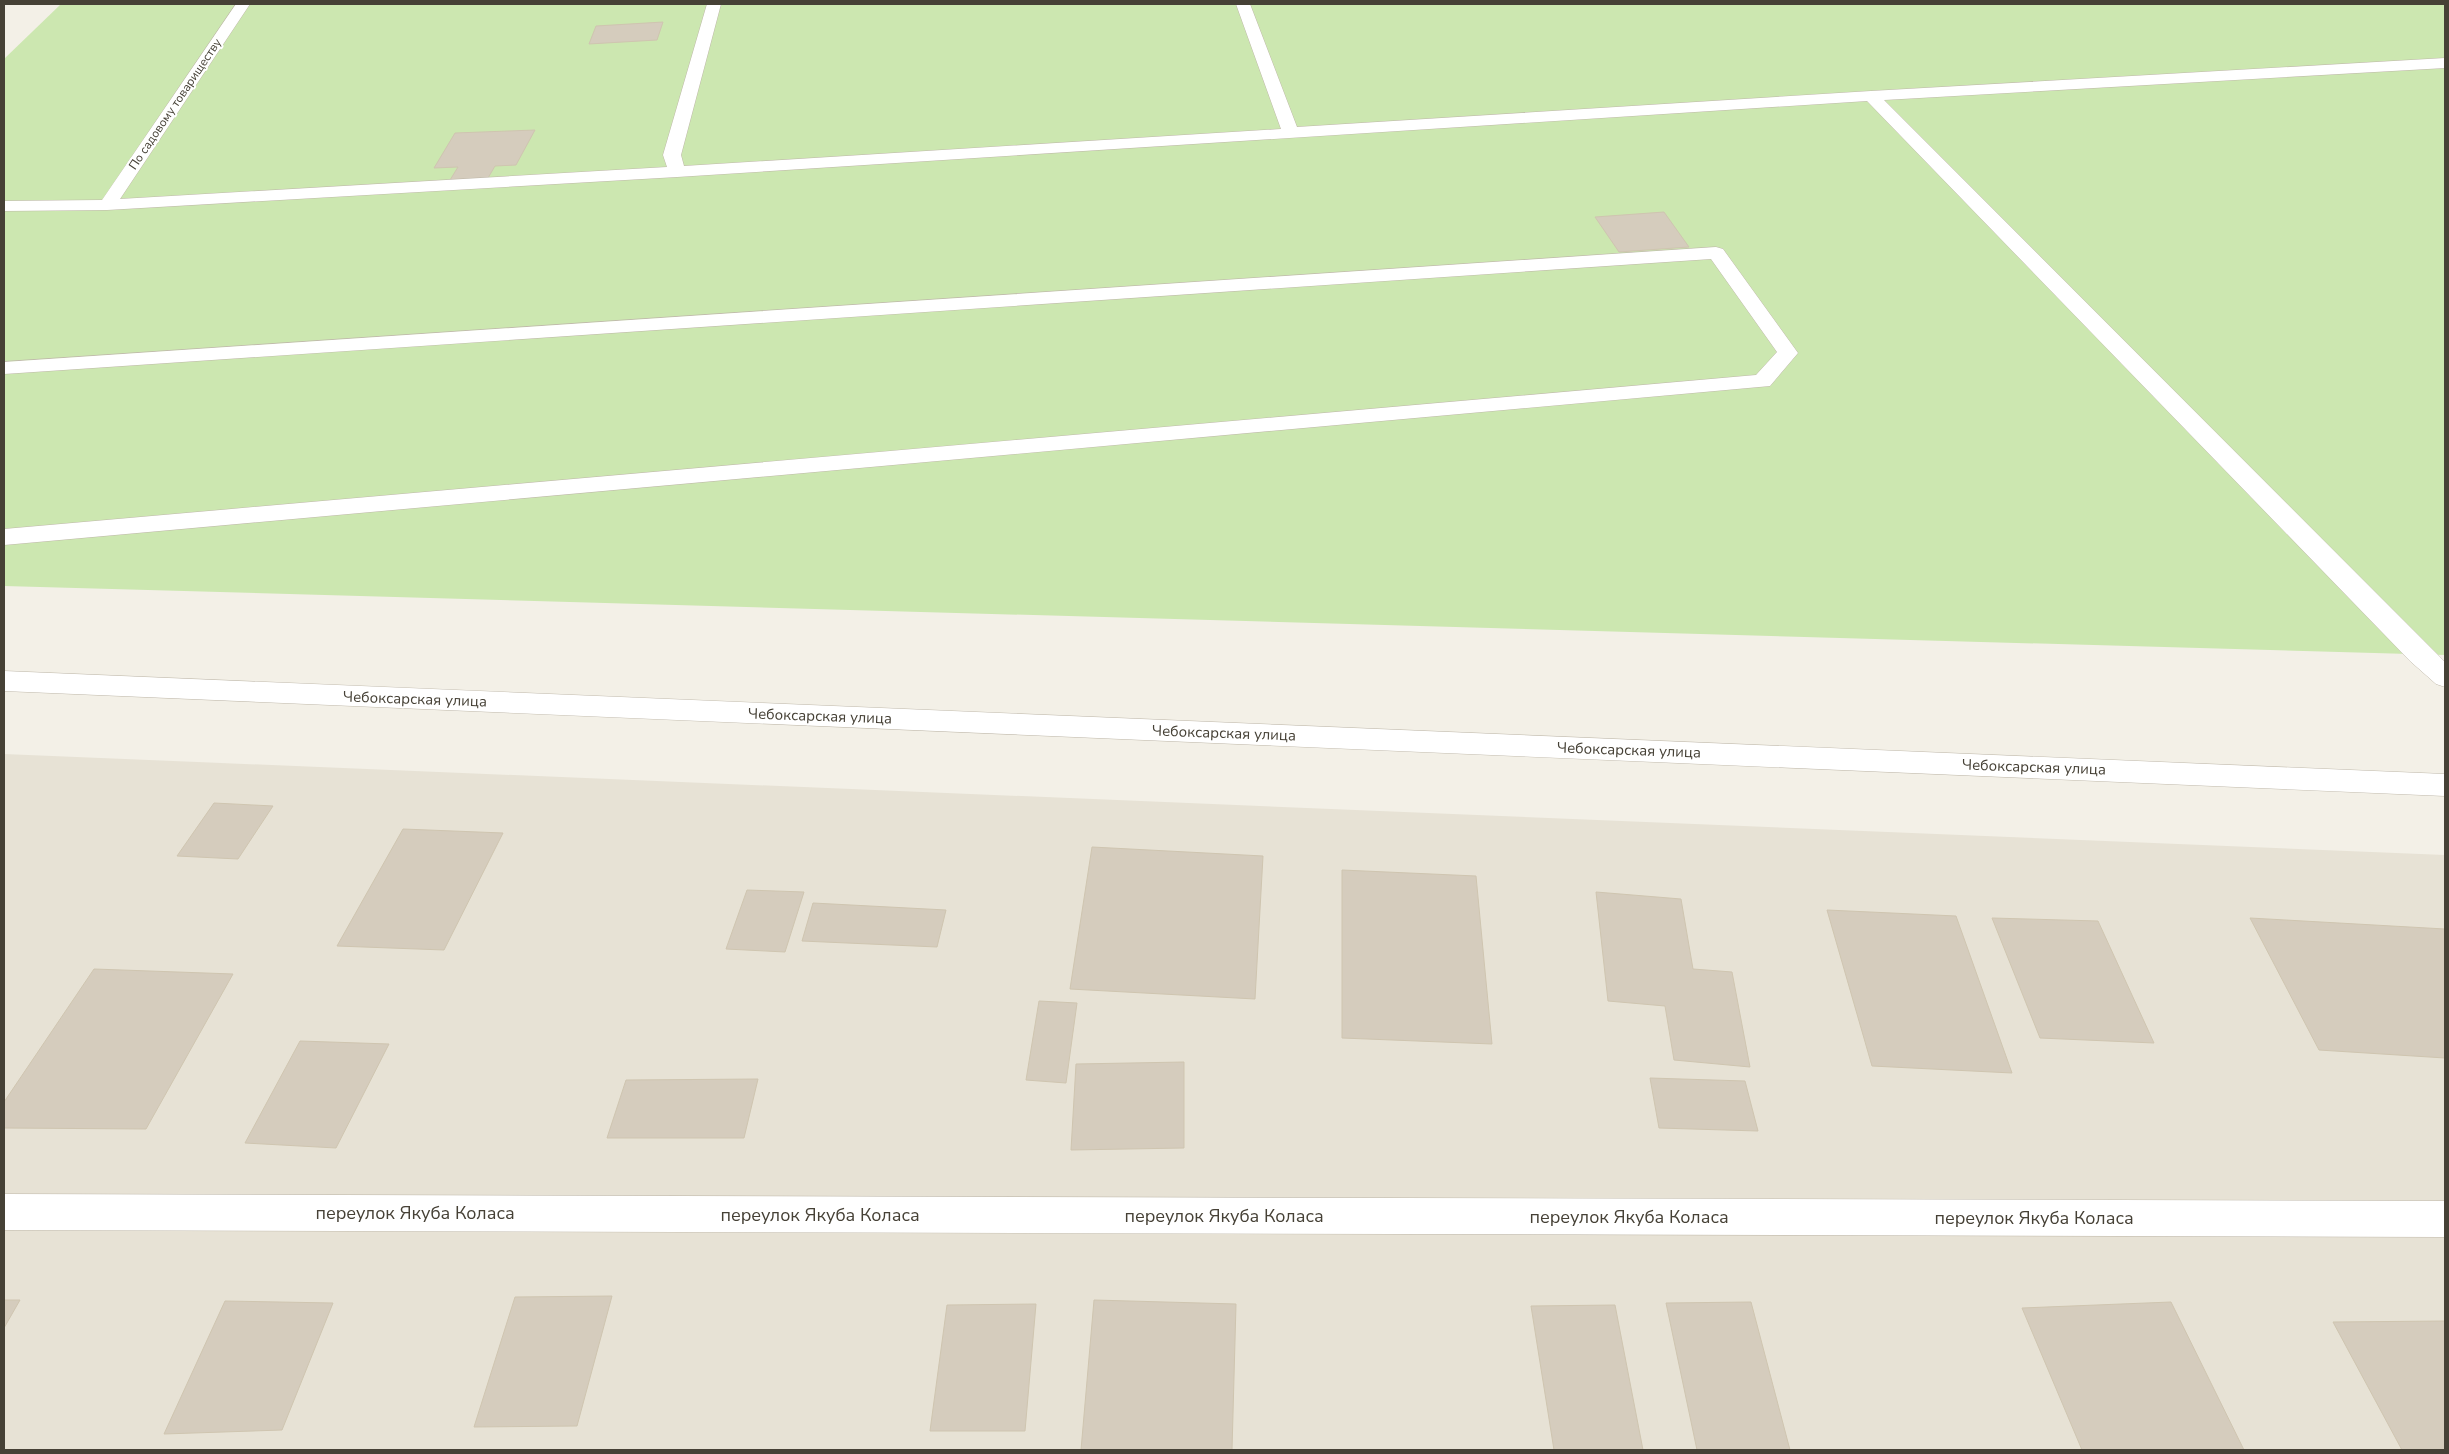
<svg xmlns="http://www.w3.org/2000/svg" width="2449" height="1454" viewBox="0 0 2449 1454" font-family="'Nunito Sans',sans-serif">
  <style>
    .residential { fill: #e7e2d5 }
    .green { fill: #cce7b0 }
    .building { fill: #d5ccbd; stroke: #cfc5b0 }
    .lines { fill: none; stroke-linecap: round; stroke-linejoin: round }
    .minor-casing { stroke: #bfb8aa; stroke-width: 1 }
    .minor { fill: #fff; fill-rule: evenodd }
    .labels { text-anchor: middle; stroke-width: 4; stroke-linejoin: round; paint-order: stroke }
    .far-street-label { font-size: 12px; fill: #464136; stroke: #fff }
    .street-label { font-size: 15px; fill: #464136; stroke: #fff }
    .near-street-label { font-size: 18px; fill: #464136; stroke: #fff }
  </style>
  <rect width="100%" height="100%" fill="#f3f0e7"/>
  <!-- residential -->
  <polygon class="residential" points="4,754 2445,855 2445,1450 4,1450"/>
  <!-- green -->
  <polygon class="green" points="61,4 2445,4 2445,655 4,586 4,59"/>
  <!-- building -->
  <g class="building">
    <polygon points="663,22 657,40 589,44 596,26"/>
    <polygon points="535,130 516,165 495,166 488,178 450,180 458,167 434,168 455,133"/>
    <polygon points="1664,212 1689,247 1619,252 1595,217"/>
    <polygon points="214,803 273,806 238,859 177,856"/>
    <polygon points="403,829 503,833 444,950 337,946"/>
    <polygon points="1092,847 1263,856 1255,999 1070,989"/>
    <polygon points="1342,870 1476,876 1492,1044 1342,1038"/>
    <polygon points="747,890 804,892 785,952 726,949"/>
    <polygon points="1596,892 1681,899 1693,969 1732,972 1750,1067 1674,1060 1665,1006 1608,1001"/>
    <polygon points="813,903 946,910 937,947 802,941"/>
    <polygon points="1827,910 1956,916 2012,1073 1872,1066"/>
    <polygon points="1992,918 2098,921 2154,1043 2040,1038"/>
    <polygon points="2250,918 2445,929 2445,1058 2319,1050"/>
    <polygon points="94,969 233,974 146,1129 4,1128 4,1102"/>
    <polygon points="1039,1001 1077,1003 1066,1083 1026,1080"/>
    <polygon points="300,1041 389,1044 336,1148 245,1143"/>
    <polygon points="1184,1062 1184,1148 1071,1150 1076,1064"/>
    <polygon points="1650,1078 1745,1081 1758,1131 1659,1128"/>
    <polygon points="758,1079 744,1138 607,1138 626,1080"/>
    <polygon points="612,1296 577,1426 474,1427 515,1297"/>
    <polygon points="4,1300 20,1300 4,1328"/>
    <polygon points="1094,1300 1236,1304 1232,1450 1081,1450"/>
    <polygon points="225,1301 333,1303 282,1430 164,1434"/>
    <polygon points="1751,1302 1790,1450 1697,1450 1666,1303"/>
    <polygon points="2171,1302 2244,1450 2082,1450 2022,1308"/>
    <polygon points="1036,1304 1025,1431 930,1431 947,1305"/>
    <polygon points="1615,1305 1643,1450 1554,1450 1531,1306"/>
    <polygon points="2445,1321 2445,1450 2402,1450 2333,1322"/>
  </g>
  <g class="lines">
    <!-- minor casing -->
    <g class="minor-casing">
      <g id="minor">
        <polygon points="236,4 250,4 120,199 667,167 663,155 707,4 721,4 681,155 684,166 1281,129 1236,4 1250,4 1297,127 1871,91 2445,58 2445,68 1884,100 2445,662 2445,687 2436,684 2410,661 1867,101 677,177 107,210 4,211 4,201 102,200"/>
        <polygon points="1716,247 1723,249 1798,353 1770,386 4,545 4,529 1756,375 1777,352 1711,259 4,374 4,362"/>
        <polygon points="4,671 2445,774 2445,796 4,691"/>
        <polygon points="4,1194 2445,1201 2445,1237 4,1230"/>
      </g>
    </g>
    <!-- minor -->
    <use href="#minor" class="minor"/>
  </g>
  <g class="labels">
    <!-- far-street labels -->
    <g class="far-street-label">
      <text transform="translate(175 104) rotate(-56)" y="4">По садовому товариществу</text>
    </g>
    <!-- street labels -->
    <g class="street-label">
      <text transform="translate(415 699) rotate(2)" y="5">Чебоксарская улица</text>
      <text transform="translate(820 716) rotate(2)" y="5">Чебоксарская улица</text>
      <text transform="translate(1224 733) rotate(2)" y="5">Чебоксарская улица</text>
      <text transform="translate(1629 750) rotate(2)" y="5">Чебоксарская улица</text>
      <text transform="translate(2034 767) rotate(2)" y="5">Чебоксарская улица</text>
    </g>
    <!-- near-street labels -->
    <g class="near-street-label">
      <text x="415" y="1219">переулок Якуба Коласа</text>
      <text x="820" y="1221">переулок Якуба Коласа</text>
      <text x="1224" y="1222">переулок Якуба Коласа</text>
      <text x="1629" y="1223">переулок Якуба Коласа</text>
      <text x="2034" y="1224">переулок Якуба Коласа</text>
    </g>
  </g>
  <!-- border -->
  <rect width="2449" height="1454" fill="none" stroke="#464136" stroke-width="10"/>
</svg>
